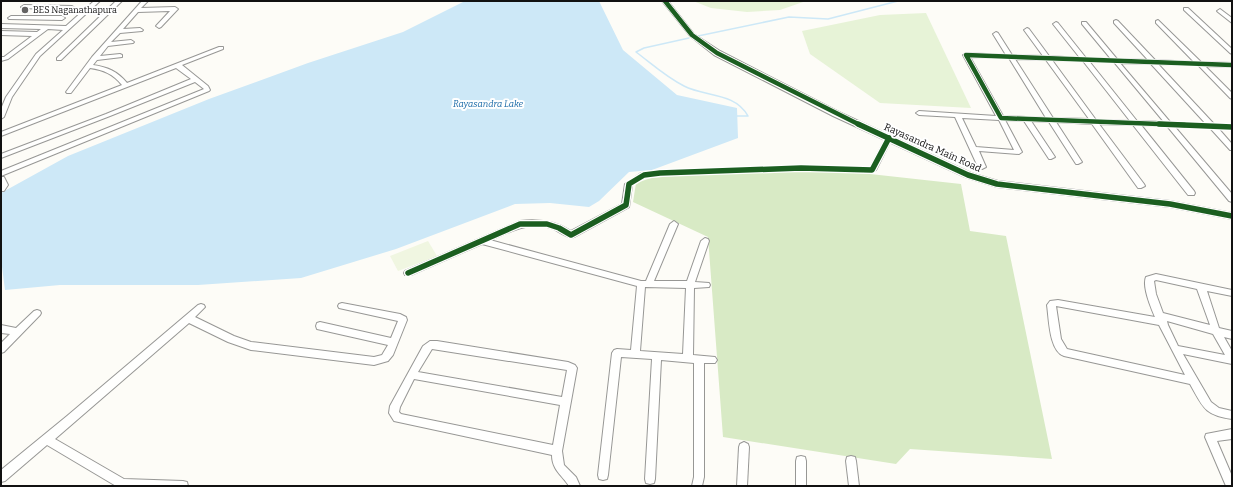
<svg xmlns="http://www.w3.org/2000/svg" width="1233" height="487" viewBox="0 0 1233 487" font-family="Bitter,serif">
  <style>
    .green { fill: #e7f3d7 }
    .forest { fill: #d8eac5 }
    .pitch { fill: #f0f6e1 }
    .water { fill: #cde8f7 }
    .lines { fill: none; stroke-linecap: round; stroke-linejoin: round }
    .stream { stroke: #cde8f7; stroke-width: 1.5 }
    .minor-casing { stroke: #979795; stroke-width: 2 }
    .tertiary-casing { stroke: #979795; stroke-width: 2 }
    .minor { fill: #fffffe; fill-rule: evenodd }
    .tertiary { fill: #fffffe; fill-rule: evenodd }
    .cycleway-far1-casing { stroke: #fff; stroke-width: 6 }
    .cycleway-casing { stroke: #fff; stroke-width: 8 }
    .cycleway-far1 { stroke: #1b5e20; stroke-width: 4.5 }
    .cycleway { stroke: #1b5e20; stroke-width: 5.5 }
    .poi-dot { fill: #646362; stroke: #fff; stroke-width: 1.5 }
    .labels { text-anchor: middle; stroke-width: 4; stroke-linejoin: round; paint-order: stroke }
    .far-poi-label { font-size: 9px; fill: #111; stroke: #fff; text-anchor: start }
    .far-water-label { font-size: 9px; font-style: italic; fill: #1768a6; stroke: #fff }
    .street-label { font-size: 10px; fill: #111; stroke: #fff }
  </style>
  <rect width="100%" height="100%" fill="#fdfcf7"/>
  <!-- green -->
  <g class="green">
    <polygon points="693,1 806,1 780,10 747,12 711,8"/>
    <polygon points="926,13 971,108 880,103 810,54 802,31 880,15"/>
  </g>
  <!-- forest -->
  <polygon class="forest" points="820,171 870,174 961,184 970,231 1006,236 1052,459 910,449 896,464 723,437 708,237 633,202 636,183 651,178 699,174"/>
  <!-- pitch -->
  <polygon class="pitch" points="428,241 437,256 398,271 390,256"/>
  <!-- water -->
  <polygon class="water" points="465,1 599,1 623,50 677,95 737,108 738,138 652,170 629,172 599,201 589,207 550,203 515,204 396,249 301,278 198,285 60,285 5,290 1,259 1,193 68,156 209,99 308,63 403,32"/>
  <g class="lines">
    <!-- stream -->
    <g class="stream">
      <polyline points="698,36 789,17 828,19 898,1"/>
      <path d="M689 38 644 48 636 52C652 64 666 77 684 86 705 97 735 92 748 116H735"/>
    </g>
    <!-- minor casing -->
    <g class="minor-casing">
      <g id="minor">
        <polygon points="94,1 100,1 40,56 12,97 4,117 1,119 1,109 6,97 36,54 63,30 48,29 8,59 1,61 1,57 4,57 32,36 1,35 1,31 37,32 41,29 1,28 1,24 66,26"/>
        <polygon points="116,1 122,1 61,60 57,60 57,58"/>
        <path d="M142 1H148L141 8 175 7 178 9 161 27 159 28 156 26 170 11 138 12 123 29 140 28 143 30 142 31 120 33 111 42 131 40 134 42 133 43 108 46 100 56 120 54 122 55V57L97 60 93 65C107 67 117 71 127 83L219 47H223V49L182 65 208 86 210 90 209 91 1 176V171L204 89 195 82 110 116 1 158V154L106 114 191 79 176 68 1 136V132L122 85C113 74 104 70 90 68L71 93H67L66 92 92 57Z"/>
        <polygon points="24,5 72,6 75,8 72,10 22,8 21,7"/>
        <polygon points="1184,8 1188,8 1232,49 1232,54 1230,53 1184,10"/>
        <polygon points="1220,9 1232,18 1232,23 1218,12 1217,11"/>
        <polygon points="11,16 62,16 65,18 62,20 9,19 8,18"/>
        <path d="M1116 20 1118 21 1155 60 1194 62 1156 23V21L1158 20 1201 62 1232 63V67L1205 66 1232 93V99L1230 98 1198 65 1158 64 1214 124 1232 125V129L1218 128 1232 144V150H1230L1210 128 1175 127 1232 194V202L1229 201 1167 126 1141 125 1194 191 1195 193 1194 195H1188L1133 125 1099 124 1144 184 1145 186 1141 188H1138L1092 124 1056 122 1082 162 1078 164H1076L1049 122 1031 121 1055 157 1051 159H1049L1024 121 1005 120 1022 152 1019 154 979 151 986 167 982 169 978 167 955 117 919 115 916 113 919 111 996 116 963 55 966 53 1006 55 993 34 996 32 998 33 1012 55 1043 56 1024 30 1027 28 1029 29 1049 56 1080 58 1053 24 1056 22 1058 23 1086 58 1111 59 1082 24V22H1086L1117 59 1148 60 1114 23V21ZM970 57 1009 58 1046 118 1003 116ZM1015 59 1046 60 1089 119 1053 118ZM1052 60 1083 61 1130 121 1096 120ZM1089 61 1114 62 1164 122 1137 121ZM1120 63 1151 64 1206 124 1171 123ZM962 118 999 120 1014 150 976 147Z"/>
        <path d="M889 136 892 138 876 170 872 172 801 170 660 175 646 177 632 185 629 207 574 237C566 239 558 230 551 228 529 221 510 232 490 240L641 281H646L670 224 674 221 678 224 654 281H687L701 241 705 238 708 239 709 241 695 282 709 283 710 285 709 287 694 288 693 355 715 357 717 360 715 363H704V477L702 486H692L694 477V363L661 360 655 479 654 483 650 484 646 483 645 479 652 359 621 357 608 475 607 479 603 480 599 479 598 475 612 353 614 350 617 349 631 350 637 286 482 244 411 275H405L404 273 405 271 520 221C538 219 556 221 571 231L622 204 625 184 641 173 660 171 801 166 870 168 886 138ZM645 287 686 288 683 354 640 351Z"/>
        <polygon points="1,177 4,177 8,185 4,191 1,191"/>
        <path d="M1156 274 1232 290V296L1207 291 1219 328 1232 331V339L1224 337 1232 351V364L1183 354 1211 402 1219 408 1232 411V419C1204 415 1203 407 1190 384L1064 356C1049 351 1049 318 1047 305L1050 301 1058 300 1155 317C1151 308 1142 286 1146 277ZM1156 280 1197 289 1210 325 1163 313 1156 294 1154 281ZM1056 306 1159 325 1185 375 1067 349 1061 339ZM1167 321 1213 334 1225 355 1178 346 1168 325Z"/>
        <polygon points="342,303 400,314 406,317 407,320 393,355 388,361 374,365 251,350 228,342 189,323 55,439 124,479 183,481 187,482 188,486 116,486 47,445 5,481 1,482 1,470 67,416 198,305 201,304 204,305 205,307 195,317 234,336 251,342 374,357 382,355 388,345 317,329 316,326 317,323 320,322 391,338 398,321 339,308 338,306 339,304"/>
        <polygon points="37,310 40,311 41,313 40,315 4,352 1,353 1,343 10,334 1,333 1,325 16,328 34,311"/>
        <path d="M430 341H437L568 362 575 365 577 368 562 451 564 465 576 477 580 486H569C562 475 552 470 552 455L394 421 389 413 390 406 423 346ZM432 349 567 370 562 397 418 372ZM414 379 560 405 553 445 401 414 399 412 400 407Z"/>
        <polygon points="1232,429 1232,439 1217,441 1232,476 1232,486 1226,486 1205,437 1206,434"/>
        <polygon points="744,442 748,444 749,447 747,486 737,486 739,447 740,444"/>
        <polygon points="801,456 805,457 806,461 806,486 796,486 796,461 797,457"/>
        <polygon points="851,456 855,457 856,461 859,486 849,486 846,461 847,457"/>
      </g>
    </g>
    <!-- tertiary casing -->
    <g class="tertiary-casing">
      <polygon id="tertiary" points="662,1 668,1 694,34 720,51 839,112 971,173 998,181 1170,201 1232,213 1232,219 1170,207 997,187 965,177 833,116 714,55 690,36"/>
    </g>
    <!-- minor -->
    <use href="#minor" class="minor"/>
    <!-- tertiary -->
    <use href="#tertiary" class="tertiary"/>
    <!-- cycleway-far1 casing -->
    <g class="cycleway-far1-casing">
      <g id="cycleway-far1">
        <polyline points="665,1 692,35 717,53 860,125"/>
        <polyline points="1185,125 1001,118 966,55 1232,65"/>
      </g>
    </g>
    <!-- cycleway casing -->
    <g class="cycleway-casing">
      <g id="cycleway">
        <polyline points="858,124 968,175 997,184 1170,204 1232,216"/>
        <polyline points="1159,124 1232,127"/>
        <polyline points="408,273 520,224 547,224 559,228 571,235 626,205 629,184 644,175 660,173 801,168 872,170 889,138"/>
      </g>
    </g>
    <!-- cycleway-far1 -->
    <use href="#cycleway-far1" class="cycleway-far1"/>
    <!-- cycleway -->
    <use href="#cycleway" class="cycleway"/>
  </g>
  <!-- markers -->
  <circle class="poi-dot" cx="25" cy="10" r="4"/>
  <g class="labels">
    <!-- far-poi labels -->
    <g class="far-poi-label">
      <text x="33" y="13">BES Naganathapura</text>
    </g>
    <!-- far-water labels -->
    <g class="far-water-label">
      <text x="488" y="107">Rayasandra Lake</text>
    </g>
    <!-- street labels -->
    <g class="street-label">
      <text transform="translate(933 147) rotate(24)" y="4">Rayasandra Main Road</text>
    </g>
  </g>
  <!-- border -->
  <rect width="1233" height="487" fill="none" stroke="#111111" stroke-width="4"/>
</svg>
